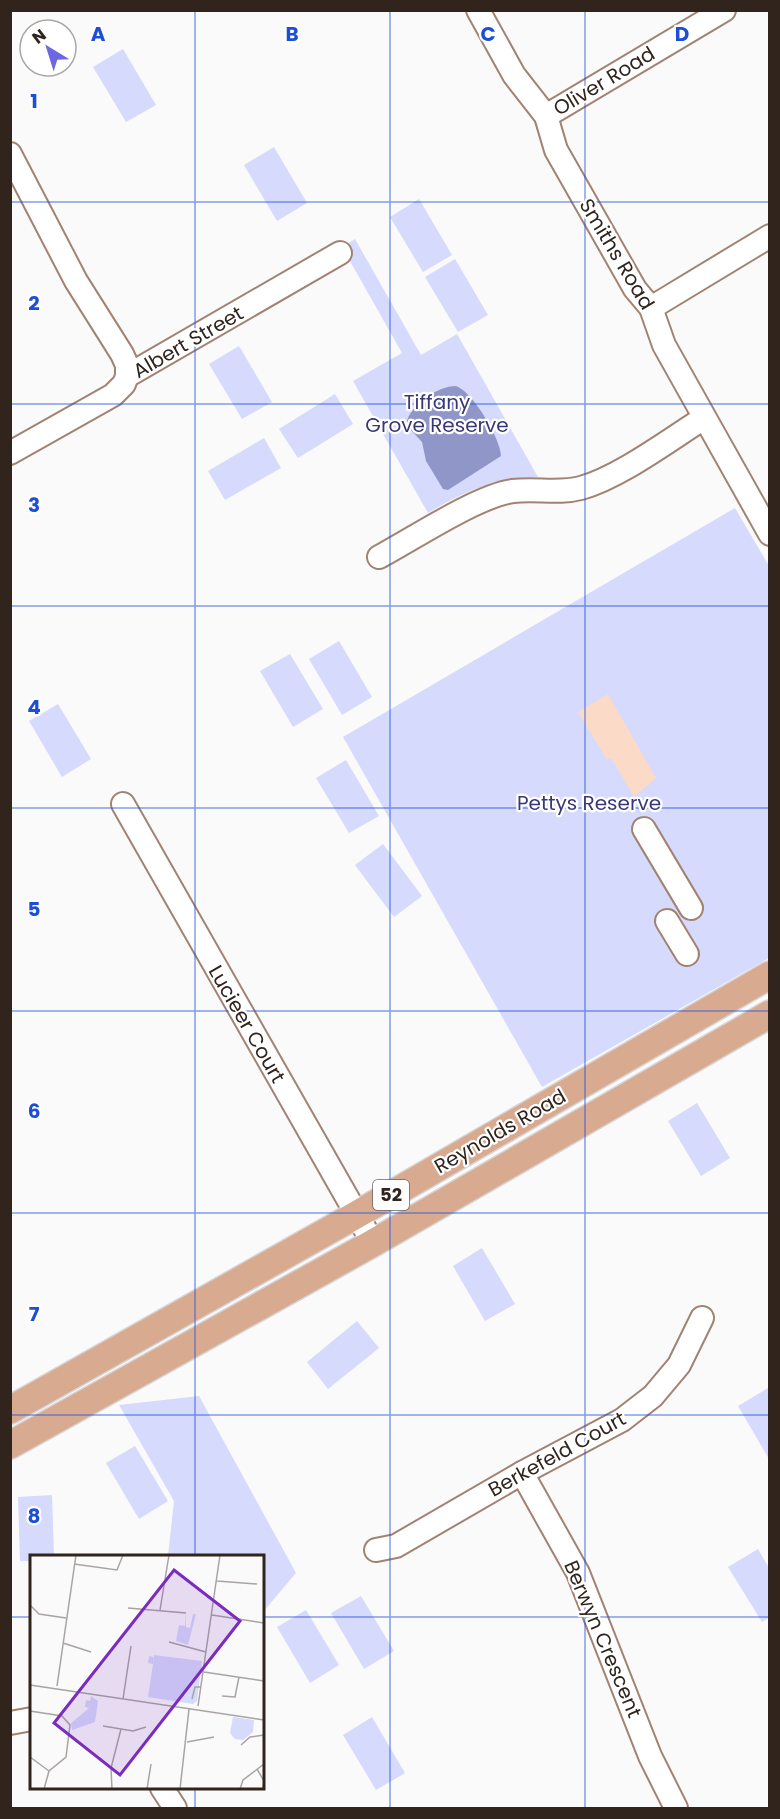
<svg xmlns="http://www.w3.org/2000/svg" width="780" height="1819" viewBox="0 0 780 1819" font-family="Poppins,sans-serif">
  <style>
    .green { fill: #d6dafd }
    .water { fill: #9196c8 }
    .building { fill: #fbdac8 }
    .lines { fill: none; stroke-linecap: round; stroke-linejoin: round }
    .minor-casing { stroke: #a28372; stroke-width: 26 }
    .major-casing { stroke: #d6d3d2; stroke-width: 30 }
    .minor { stroke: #fff; stroke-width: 22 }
    .major { stroke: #d8aa90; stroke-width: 27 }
    .grid { fill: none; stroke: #1d4ed8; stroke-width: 1.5; stroke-opacity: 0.55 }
    .labels { text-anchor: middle; stroke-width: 4.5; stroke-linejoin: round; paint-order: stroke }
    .shield { fill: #fff; stroke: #6e6661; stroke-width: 1.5 }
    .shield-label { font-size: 18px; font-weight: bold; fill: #30241d }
    .street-label { font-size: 20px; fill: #30241d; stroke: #fff }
    .park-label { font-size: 20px; fill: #383876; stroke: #fff }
    .inset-road { fill: none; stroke: #a9a4a2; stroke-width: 1.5 }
    .view { fill: #7b2cbf; fill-opacity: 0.15; stroke: #7b2cbf; stroke-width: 3 }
    .inset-edge { fill: none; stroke: #30241d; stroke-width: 3 }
    .grid-label { font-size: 20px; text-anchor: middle; font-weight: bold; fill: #1d4ed8; stroke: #fff; stroke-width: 4.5; stroke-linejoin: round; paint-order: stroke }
  </style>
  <rect width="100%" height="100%" fill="#fafafa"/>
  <!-- green -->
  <g class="green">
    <polygon points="123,49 156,105 126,122 93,67"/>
    <polygon points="274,147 307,203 277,221 244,165"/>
    <polygon points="419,199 452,255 423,272 390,217"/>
    <path d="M355 239 421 355 457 334 538 477C495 477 464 492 428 513L353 381 402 353 342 247Z"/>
    <polygon points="455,259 488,315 458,332 425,277"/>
    <polygon points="239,346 272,402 242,419 209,364"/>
    <polygon points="335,394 353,424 298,458 279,429"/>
    <polygon points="264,438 281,468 225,500 208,471"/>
    <polygon points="735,508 769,566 769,958 542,1087 343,737"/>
    <polygon points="339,641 372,697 342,715 309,659"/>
    <polygon points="290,654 323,709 293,727 260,671"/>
    <polygon points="58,704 91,759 62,777 29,721"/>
    <polygon points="346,760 379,816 349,833 316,778"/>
    <polygon points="383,844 422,896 394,917 355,865"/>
    <polygon points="697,1103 730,1158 701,1176 668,1121"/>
    <polygon points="482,1248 515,1304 485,1321 453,1266"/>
    <polygon points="357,1321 379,1348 328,1389 307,1362"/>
    <polygon points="768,1388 770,1391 769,1459 738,1406"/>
    <polygon points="199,1396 296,1573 263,1612 262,1556 168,1556 174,1501 119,1405"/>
    <polygon points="135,1446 168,1501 139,1519 106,1463"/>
    <polygon points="52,1495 54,1556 32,1556 31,1561 20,1561 18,1497"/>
    <polygon points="758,1549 769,1568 769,1618 762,1622 728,1567"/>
    <polygon points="361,1596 394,1651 364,1669 331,1613"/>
    <polygon points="306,1610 339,1665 310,1683 277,1627"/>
    <polygon points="372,1717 405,1773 376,1790 343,1735"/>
  </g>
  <!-- water -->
  <path class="water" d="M456 386C472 391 501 439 501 456L448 490 443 489 426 461 422 442 409 428 407 421C412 404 438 386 456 386Z"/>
  <!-- building -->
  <polygon class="building" points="608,694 656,778 634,797 611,758 607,760 578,712"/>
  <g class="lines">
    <!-- minor casing -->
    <g class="minor-casing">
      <g id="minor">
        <polyline points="478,10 514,75 546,116 556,150 635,289 651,308 664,345 770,534"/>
        <polyline points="546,116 724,10"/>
        <polyline points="10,154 76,281 122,354 127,365 127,376"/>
        <polyline points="651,308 770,236"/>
        <polyline points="10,453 113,395 124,384 127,376 340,253"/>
        <path d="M379 557C413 539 477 496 513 491 536 488 558 494 581 488 620 477 669 440 704 418"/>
        <polyline points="123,804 373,1243"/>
        <polyline points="644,829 691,908"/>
        <polyline points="667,921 687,954"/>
        <polyline points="522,1473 578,1573 650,1756 676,1808"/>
        <polyline points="376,1550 396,1546 522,1473 622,1420 653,1396 679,1365 702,1318"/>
        <polyline points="10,1723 32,1719"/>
        <polyline points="162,1788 175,1808"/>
      </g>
    </g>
    <!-- major casing -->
    <g class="major-casing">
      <g id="major">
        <polyline points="10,1410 356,1215 770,975"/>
        <polyline points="10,1445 373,1243 770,1014"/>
      </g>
    </g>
    <!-- minor -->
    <use href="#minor" class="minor"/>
    <!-- major -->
    <use href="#major" class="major"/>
  </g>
  <!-- grid -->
  <path class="grid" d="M195 10V1556M390 10V1808M585 10V1808M10 202H770M10 404H770M10 606H770M10 808H770M10 1011H770M10 1213H770M10 1415H770M10 1617H32M262 1617H770M195 1788V1808"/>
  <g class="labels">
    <!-- shield labels -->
    <rect class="shield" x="373" y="1180" width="36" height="30" rx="4.5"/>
    <g class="shield-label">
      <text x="391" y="1201">52</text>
    </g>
    <!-- street labels -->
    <g class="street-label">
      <text transform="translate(604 81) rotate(-31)" y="7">Oliver Road</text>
      <text transform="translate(617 254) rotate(59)" y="7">Smiths Road</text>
      <text transform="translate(188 342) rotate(-30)" y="7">Albert Street</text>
      <text transform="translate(247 1024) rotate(60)" y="7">Lucieer Court</text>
      <text transform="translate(500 1131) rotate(-30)" y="7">Reynolds Road</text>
      <text transform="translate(557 1454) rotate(-29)" y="7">Berkefeld Court</text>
      <text transform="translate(603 1639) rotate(67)" y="7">Berwyn Crescent</text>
    </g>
    <!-- park labels -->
    <g class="park-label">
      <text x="437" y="409">Tiffany<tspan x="437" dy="23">Grove Reserve</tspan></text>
      <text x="589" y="810">Pettys Reserve</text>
    </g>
  </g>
  <!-- overview -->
  <g transform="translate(30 1555)">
    <rect width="234" height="234" fill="#fafafa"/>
    <path d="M156 58V72L160 73 163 59H166L158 90 146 86 149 70 155 71ZM124 100 172 106 167 146 163 149 118 142 123 109 118 108 119 101 123 102V107ZM61 141 68 146 65 167 42 175 41 168 59 153 55 152 56 145 60 146ZM203 162 224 165 223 177 213 185 205 184 200 178Z" fill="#d6dafd"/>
    <path class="inset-road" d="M44 9 87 15 93 0M187 26 227 29M0 50 9 59 36 63M98 53 156 58M130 55 139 0M182 60 234 68M139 87 176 97M33 88 61 97M174 117 234 126M0 130 234 165M27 131 46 0M192 141 205 142 209 122M93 144 101 91M162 144 165 132H171M168 151 190 0M0 156 32 161 40 170 36 202 19 216 14 234M73 171 103 176 116 172M157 187 184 182M211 190 220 182 234 180M0 202 19 216M227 214 234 226 233 234M82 234 81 213 91 174M117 234 121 209M150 234 159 154M210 234 213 225 234 209"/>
    <path class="view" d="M144 15 210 66 90 220 24 168Z"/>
    <rect width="234" height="234" class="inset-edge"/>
  </g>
  <g class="grid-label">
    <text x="98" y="41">A</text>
    <text x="292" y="41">B</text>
    <text x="488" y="41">C</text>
    <text x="682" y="41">D</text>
    <text x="34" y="108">1</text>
    <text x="34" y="310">2</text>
    <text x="34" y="512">3</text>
    <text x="34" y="714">4</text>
    <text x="34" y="916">5</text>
    <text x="34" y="1118">6</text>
    <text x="34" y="1321">7</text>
    <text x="34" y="1523">8</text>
  </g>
  <!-- border -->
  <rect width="780" height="1819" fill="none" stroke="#30241d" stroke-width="24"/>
  <!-- north arrow -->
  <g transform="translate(48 48) rotate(322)"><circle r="28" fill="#ffffff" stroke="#aca7a5" stroke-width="1.5"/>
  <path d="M0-4.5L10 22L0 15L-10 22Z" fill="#6b68e2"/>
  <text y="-9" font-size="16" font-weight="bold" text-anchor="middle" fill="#30241d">N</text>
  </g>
</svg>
